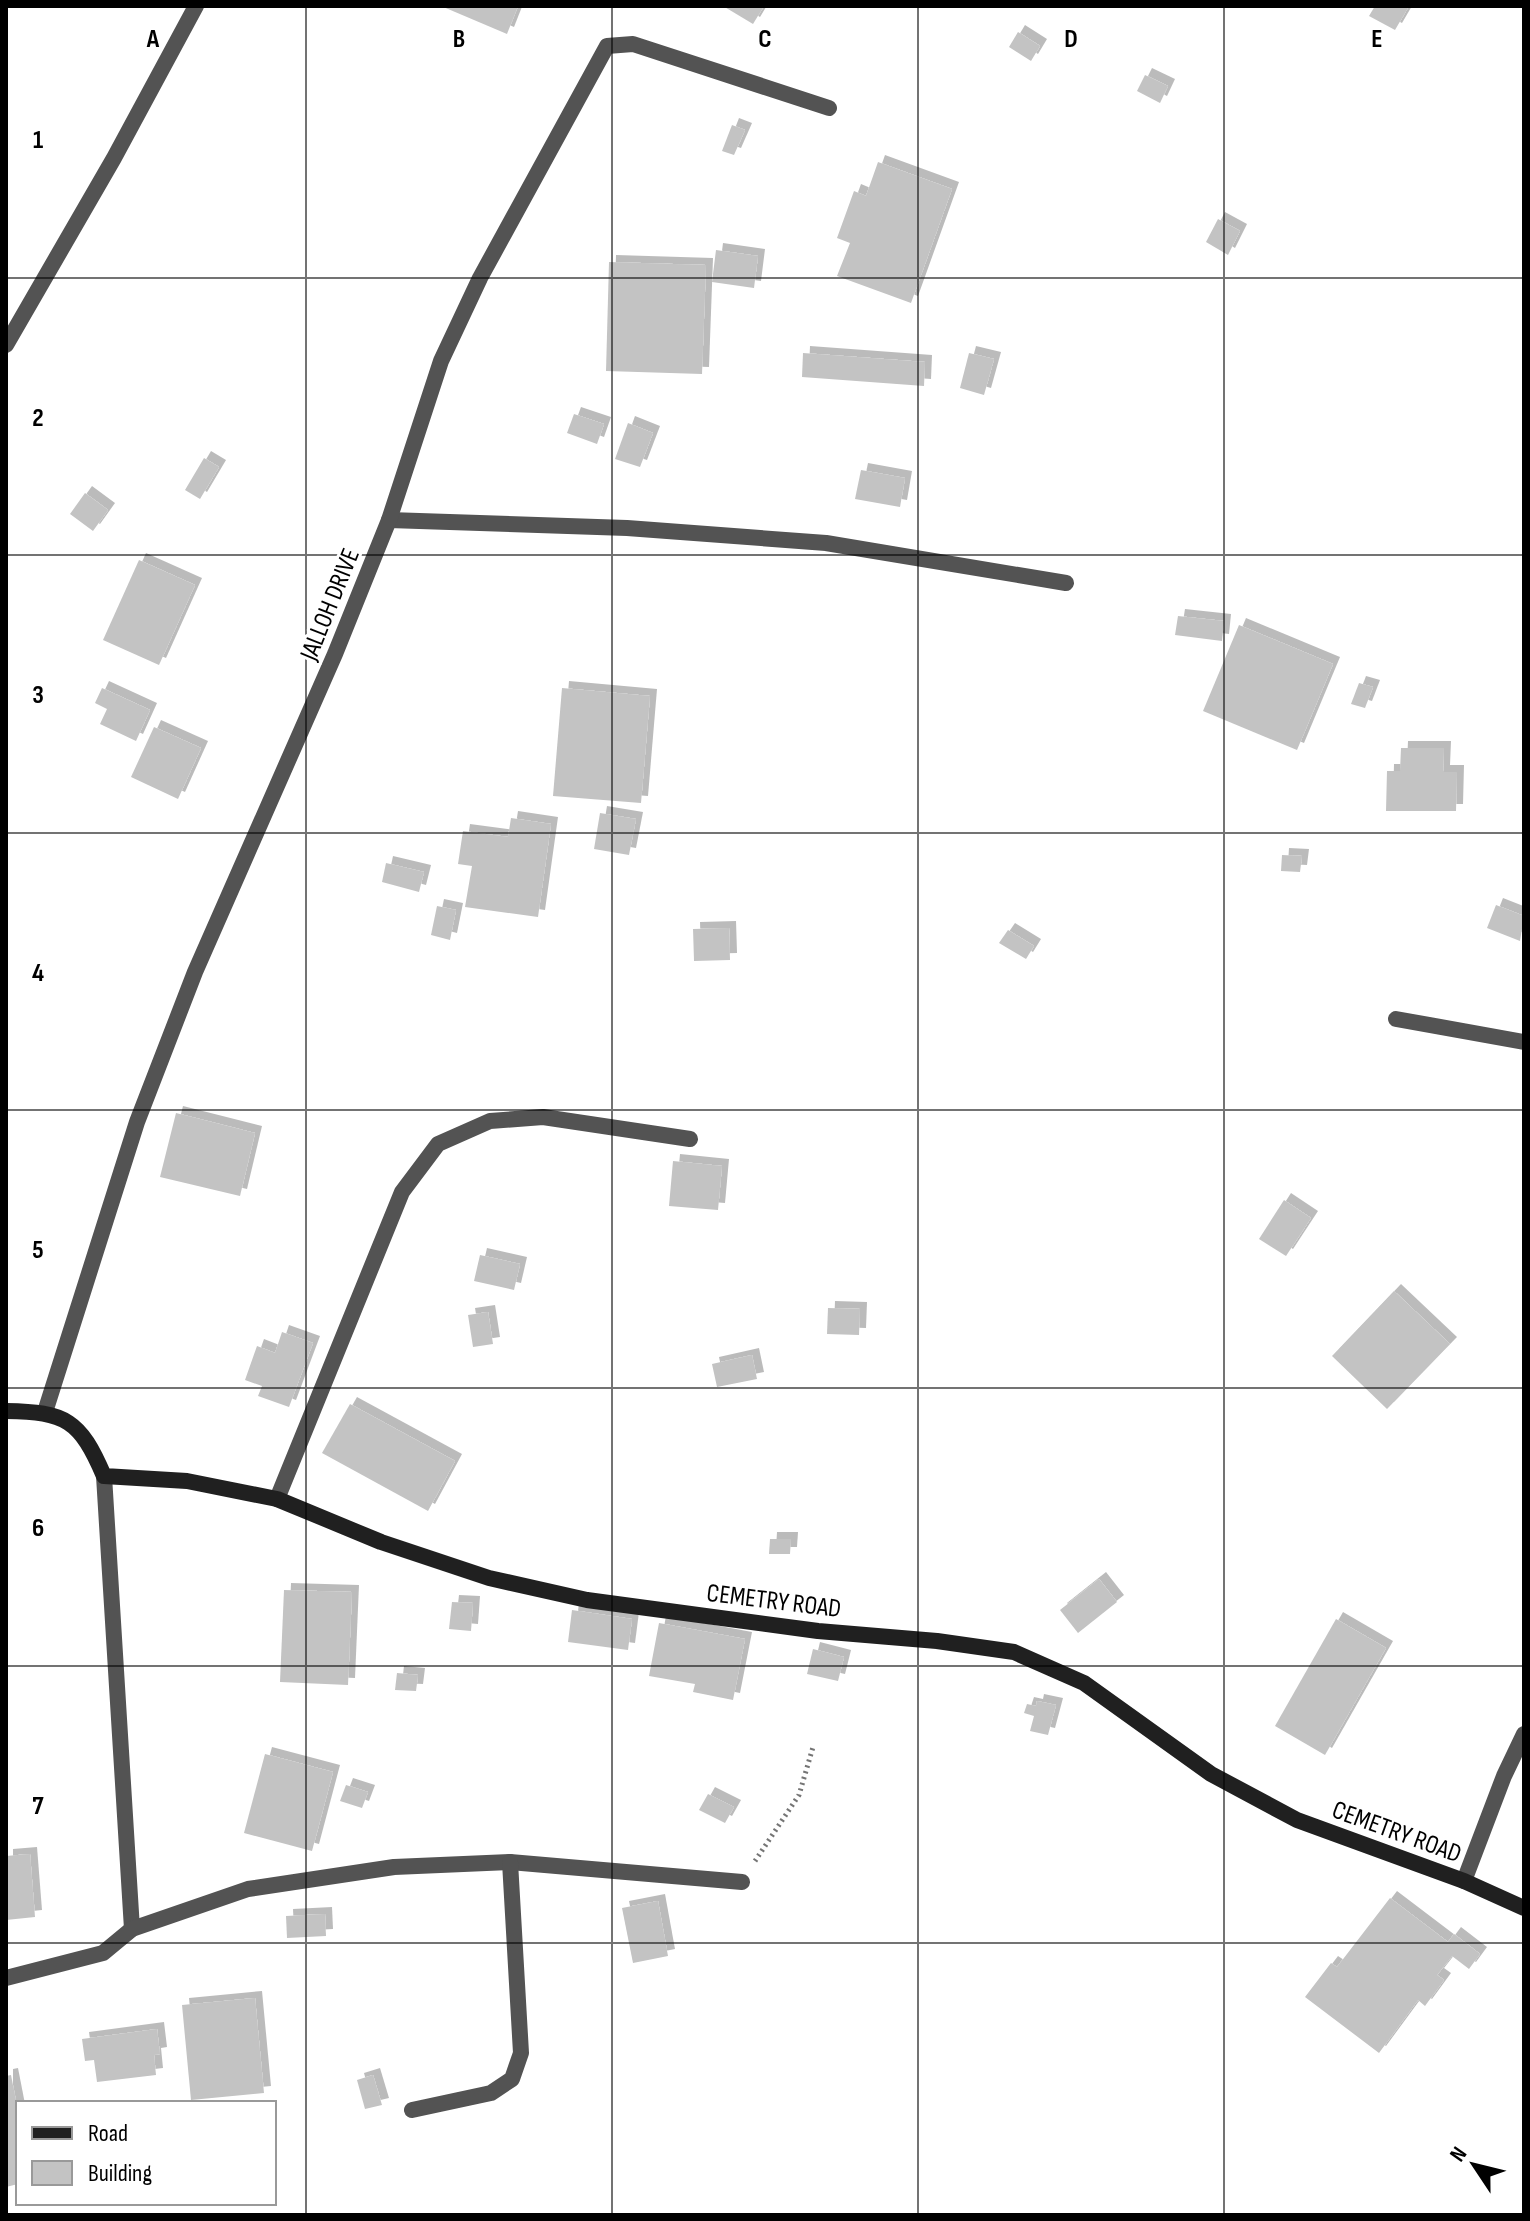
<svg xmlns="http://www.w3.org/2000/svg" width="1530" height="2221" viewBox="0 0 1530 2221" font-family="'Sofia Sans Condensed',sans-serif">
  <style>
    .building { fill: #c3c3c3; filter: url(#shadow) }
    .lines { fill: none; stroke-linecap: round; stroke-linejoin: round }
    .path { stroke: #757575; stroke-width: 5; stroke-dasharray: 2 4; stroke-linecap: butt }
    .street { stroke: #535353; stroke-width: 16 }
    .secondary { stroke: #202020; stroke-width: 16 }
    .grid { fill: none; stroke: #000; stroke-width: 2; stroke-opacity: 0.55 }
    .labels { text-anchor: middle; stroke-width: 6; stroke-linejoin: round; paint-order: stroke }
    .street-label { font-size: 26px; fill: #000; stroke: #fff }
    .grid-label { font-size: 26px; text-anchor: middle; font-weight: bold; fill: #000; stroke: #fff; stroke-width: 6; stroke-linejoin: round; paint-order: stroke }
  </style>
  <defs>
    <filter id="shadow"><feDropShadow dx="7" dy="-7" stdDeviation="0" flood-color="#0004"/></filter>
  </defs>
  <rect width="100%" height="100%" fill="#fff"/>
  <!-- building -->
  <g class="building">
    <polygon points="441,6 518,6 507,34"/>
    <polygon points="723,6 764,6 753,24"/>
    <polygon points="1375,6 1409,6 1395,30 1369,16"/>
    <polygon points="1018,32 1040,46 1031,61 1009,47"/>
    <polygon points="1145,75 1168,86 1160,103 1137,91"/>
    <polygon points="732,125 745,130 734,155 722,151"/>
    <polygon points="878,162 952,189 911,303 837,276 850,243 837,238 854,191 866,196"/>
    <polygon points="1218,219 1240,231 1228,255 1206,242"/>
    <polygon points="716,250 758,256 754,288 712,282"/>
    <polygon points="609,262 706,265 702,374 606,371"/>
    <polygon points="803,353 925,362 924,386 802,377"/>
    <polygon points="969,353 994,359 984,395 960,388"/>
    <polygon points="574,414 604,424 597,444 567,433"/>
    <polygon points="628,423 653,433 640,467 615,459"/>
    <polygon points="204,458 219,467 200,499 185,490"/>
    <polygon points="861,470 905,478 900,507 855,499"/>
    <polygon points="85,493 108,510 93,531 70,514"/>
    <polygon points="139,560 195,585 159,665 103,640"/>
    <polygon points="1178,616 1224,621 1222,641 1175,635"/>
    <polygon points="1239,625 1333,664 1297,750 1203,711"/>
    <polygon points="1359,683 1373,687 1365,708 1351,704"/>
    <polygon points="102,688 150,710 136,741 100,724 107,709 95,703"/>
    <polygon points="562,688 650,696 641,803 553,796"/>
    <polygon points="154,727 201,748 178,799 131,777"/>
    <polygon points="1401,748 1444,748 1443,772 1457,772 1456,811 1386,811 1387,771 1400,771"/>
    <polygon points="600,813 636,819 629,855 594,849"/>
    <polygon points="511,818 551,824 538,917 465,907 472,866 458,864 463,831 508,837"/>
    <polygon points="1282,855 1302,856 1300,872 1281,871"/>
    <polygon points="386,863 424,872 419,892 382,882"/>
    <polygon points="1496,905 1524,916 1520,941 1487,928"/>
    <polygon points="437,906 456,910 450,940 431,935"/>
    <polygon points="729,928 730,960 694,961 693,929"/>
    <polygon points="1008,930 1034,946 1026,959 999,943"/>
    <polygon points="176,1113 255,1133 240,1196 160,1177"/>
    <polygon points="673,1161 722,1166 718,1210 669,1206"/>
    <polygon points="1284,1200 1311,1218 1286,1256 1259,1239"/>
    <polygon points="480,1255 520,1264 514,1290 474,1281"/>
    <polygon points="1394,1291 1450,1344 1387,1409 1332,1356"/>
    <polygon points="828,1308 860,1309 859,1335 827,1334"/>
    <polygon points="488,1312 493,1344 473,1347 468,1315"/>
    <polygon points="282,1332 313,1343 289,1407 258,1396 262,1386 245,1380 257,1346 275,1353"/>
    <polygon points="752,1355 757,1379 717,1387 712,1364"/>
    <polygon points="350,1404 455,1461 428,1511 322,1453"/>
    <polygon points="770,1539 791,1539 790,1554 769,1554"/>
    <polygon points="1099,1579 1117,1602 1078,1633 1060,1610"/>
    <polygon points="284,1590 352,1592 348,1685 280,1682"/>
    <polygon points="452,1602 473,1603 471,1631 449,1629"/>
    <polygon points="572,1610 632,1619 628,1650 568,1642"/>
    <polygon points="1336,1619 1386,1648 1325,1755 1275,1726"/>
    <polygon points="659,1623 745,1639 733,1700 693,1692 695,1684 649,1676"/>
    <polygon points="813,1649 844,1657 838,1681 807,1674"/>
    <polygon points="397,1673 418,1675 416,1691 395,1690"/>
    <polygon points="1037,1701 1056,1705 1048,1735 1030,1731 1034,1716 1024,1713 1027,1704 1036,1706"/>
    <polygon points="265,1754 333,1772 312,1851 244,1833"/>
    <polygon points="346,1785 368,1792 362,1808 340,1801"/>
    <polygon points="708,1794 734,1807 725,1823 699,1810"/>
    <polygon points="30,1854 35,1917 6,1920 6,1856"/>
    <polygon points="1390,1898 1448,1942 1454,1934 1480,1954 1469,1969 1452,1956 1437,1975 1444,1980 1425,2006 1418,2000 1379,2053 1305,1997 1331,1963 1337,1967"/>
    <polygon points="658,1901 668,1956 633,1963 622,1908"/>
    <polygon points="325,1914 326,1936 287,1938 286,1916"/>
    <polygon points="255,1998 264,2093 191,2100 182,2005"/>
    <polygon points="157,2029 160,2054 154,2055 156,2075 97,2082 94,2060 85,2061 82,2039"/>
    <polygon points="11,2075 18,2111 18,2184 6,2187 6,2076"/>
    <polygon points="373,2075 382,2105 365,2109 357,2080"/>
  </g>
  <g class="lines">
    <!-- path -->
    <polyline class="path" points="755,1861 799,1795 813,1747"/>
    <!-- street -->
    <g class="street">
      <polyline points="6,345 114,158 196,6"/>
      <polyline points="389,520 627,528 826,543 1066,583"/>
      <polyline points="1396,1019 1524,1042"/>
      <polyline points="45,1412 137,1122 195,972 335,654 389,520 441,361 480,278 607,46 633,44 829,108"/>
      <polyline points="104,1476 132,1929"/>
      <polyline points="277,1499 402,1192 438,1144 490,1121 543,1117 690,1139"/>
      <polyline points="1464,1881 1504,1776 1524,1734"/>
      <polyline points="6,1978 103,1953 132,1929 248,1889 394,1867 510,1862 742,1882"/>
      <polyline points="412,2110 491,2093 512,2079 521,2053 510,1862"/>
    </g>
    <!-- secondary -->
    <path class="secondary" d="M6 1411C66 1412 80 1420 104 1476L187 1481 277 1499 381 1542 489 1578 587 1600 818 1631 937 1641 1014 1652 1084 1683 1211 1774 1297 1820 1464 1881 1524 1908"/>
  </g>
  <!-- grid -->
  <path class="grid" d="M306 6V2215M612 6V2215M918 6V2215M1224 6V2215M6 278H1524M6 555H1524M6 833H1524M6 1110H1524M6 1388H1524M6 1666H1524M6 1943H1524"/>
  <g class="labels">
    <!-- street labels -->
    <g class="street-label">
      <text transform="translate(329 604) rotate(-68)" y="9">JALLOH DRIVE</text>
      <text transform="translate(774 1600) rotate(7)" y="9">CEMETRY ROAD</text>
      <text transform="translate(1397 1831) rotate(20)" y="9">CEMETRY ROAD</text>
    </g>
  </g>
  <g class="grid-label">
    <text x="153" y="47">A</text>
    <text x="459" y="47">B</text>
    <text x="765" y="47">C</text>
    <text x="1071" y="47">D</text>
    <text x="1377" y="47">E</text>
    <text x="38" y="148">1</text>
    <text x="38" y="426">2</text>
    <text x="38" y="703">3</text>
    <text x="38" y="981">4</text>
    <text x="38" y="1258">5</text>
    <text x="38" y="1536">6</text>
    <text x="38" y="1814">7</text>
  </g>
  <!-- border -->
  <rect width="1530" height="2221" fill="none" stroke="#000000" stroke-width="16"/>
  <!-- legend -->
  <rect x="16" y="2101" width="260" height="104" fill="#ffffff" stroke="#999999" stroke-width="2"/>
  <rect x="32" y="2127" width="40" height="12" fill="#202020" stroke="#999999" stroke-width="2"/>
  <text x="88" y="2141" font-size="24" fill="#000000">Road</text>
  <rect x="32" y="2161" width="40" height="24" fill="#c3c3c3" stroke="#999999" stroke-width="2"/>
  <text x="88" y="2181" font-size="24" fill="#000000">Building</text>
  <!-- north arrow -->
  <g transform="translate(1474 2165) rotate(305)" stroke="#ffffff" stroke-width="6" paint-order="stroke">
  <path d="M0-6L14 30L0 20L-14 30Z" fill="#000000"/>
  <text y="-12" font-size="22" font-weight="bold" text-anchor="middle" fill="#000000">N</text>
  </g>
</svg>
